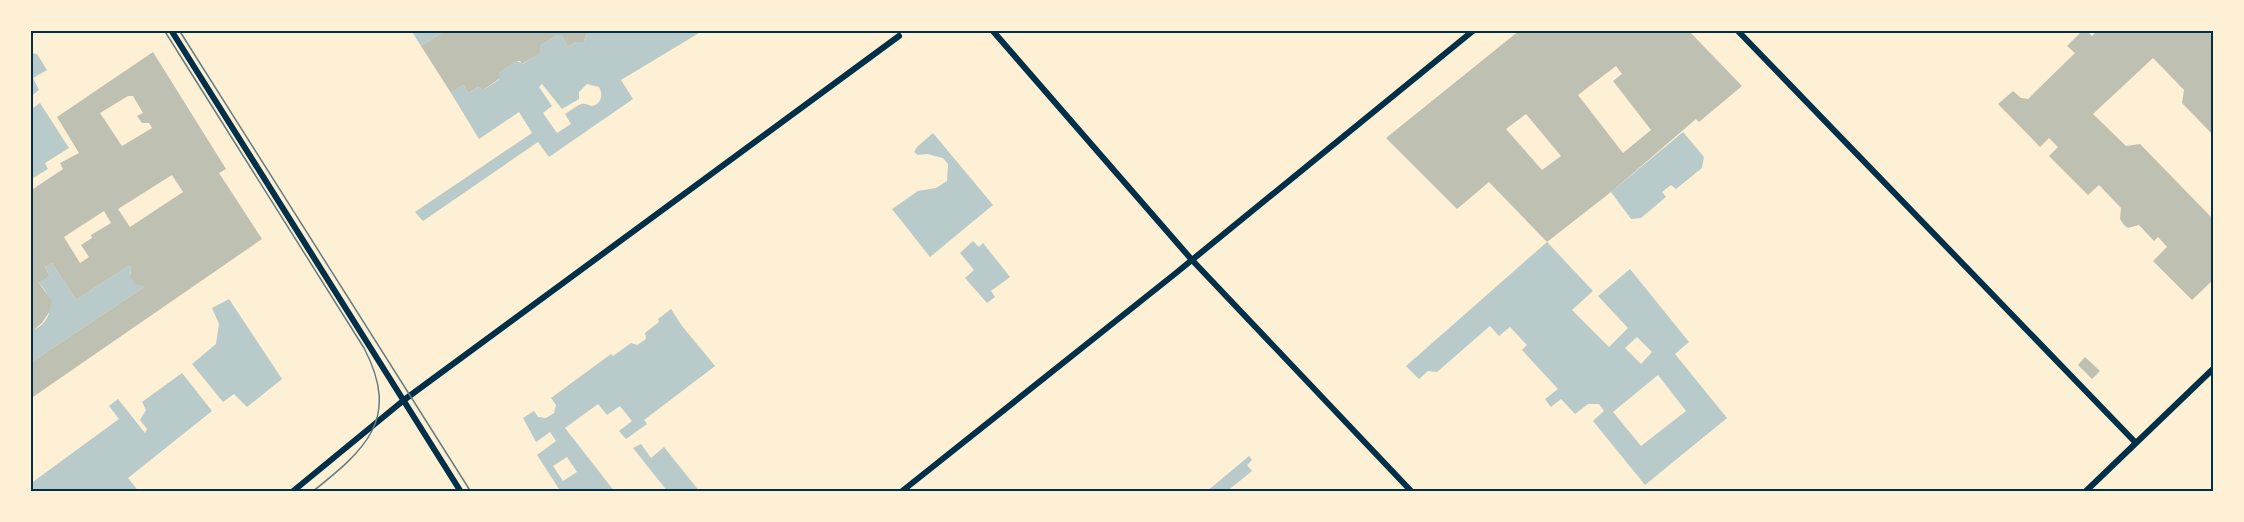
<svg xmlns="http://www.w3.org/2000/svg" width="2244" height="522" viewBox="0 0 2244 522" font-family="Poppins,sans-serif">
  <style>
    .green { fill: #b9caca; fill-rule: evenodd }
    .building { fill: #bec0b2; fill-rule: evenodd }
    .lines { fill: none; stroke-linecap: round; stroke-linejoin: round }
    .minor { stroke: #003049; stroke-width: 6 }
    .tram { stroke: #657d81; stroke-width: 1.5 }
    .neatline { fill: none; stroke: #003049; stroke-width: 2 }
  </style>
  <rect width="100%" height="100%" fill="#fdf0d5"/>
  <!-- green -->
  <g class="green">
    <polygon points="411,30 441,30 441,33 421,46"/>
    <path d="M587 30H704L621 80 633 99 549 157 538 142 423 221 415 212 532 133 519 112 479 139 451 93 463 85 468 93 478 87 483 90 499 80V73L517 61 523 64 539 53 540 46 557 35H561L568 47 576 42H584ZM542 84 562 109 579 99V92L587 84 599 87C603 94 602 104 592 106 589 106 586 103 582 104 578 104 569 112 565 114L571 124 557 133 543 113 552 106 539 87Z"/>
    <polygon points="30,53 37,54 47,70 33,78 39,90 30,97"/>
    <polygon points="40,103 69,148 45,163 48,169 30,180 30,110"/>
    <polygon points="1683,132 1704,157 1702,168 1676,189 1671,185 1662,192 1666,197 1641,218 1631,219 1611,192"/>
    <polygon points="933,133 993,205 930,257 892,209 918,191 936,188 947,181 948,164 943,158 927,154 918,155 914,152 917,147"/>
    <polygon points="973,241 979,247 983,243 1010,277 991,291 995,297 987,303 965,278 974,270 960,253"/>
    <path d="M1547 242 1593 291 1572 310 1609 347 1628 328 1598 296 1630 269 1689 342 1675 354 1727 418 1645 485 1593 421 1604 411 1599 404H1588L1575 414 1561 399 1551 407 1545 399 1558 389 1522 350 1527 345 1510 327 1499 336 1490 326 1437 372 1428 371 1419 379 1406 366ZM1637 337 1652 352 1641 364 1625 348ZM1658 375 1686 411 1641 446 1613 412Z"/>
    <path d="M52 263 76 300 130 265C130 277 132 283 144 287L30 363V331C53 324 56 300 39 283L50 276 45 267Z"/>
    <polygon points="229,299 282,379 247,407 234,394 223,402 192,364 216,344 219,324 212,308"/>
    <path d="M671 309 682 326 715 366 644 420 647 424 626 439 619 431 632 421 620 406 607 415 598 404 565 428 615 492H561L537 455 556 441 550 432 536 442 523 418 534 411 538 417 546 418 554 413 556 405 551 398 611 354 613 356 631 343 637 345 646 339 645 333 659 322 658 319ZM567 457 577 472 563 481 553 466Z"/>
    <polygon points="182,373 212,411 128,478 139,492 30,490 30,484 119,419 109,406 118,399 145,433 147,429 140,420 146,410 142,402"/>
    <polygon points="641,444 651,458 664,447 700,492 668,492 633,448"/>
    <polygon points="1249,456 1252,460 1247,465 1252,471 1226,492 1206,492"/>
  </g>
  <!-- building -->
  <g class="building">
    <polygon points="441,30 587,30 584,42 576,42 568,47 561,35 557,35 540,46 540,53 522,64 520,61 517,61 499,73 499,79 483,90 478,87 468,93 463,85 451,93 421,46 441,33"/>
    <path d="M1520 30H1688L1742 86 1699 122 1696 119 1611 192 1547 242 1489 182 1457 209 1386 138ZM1616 66 1622 74 1613 81 1651 130 1623 153 1578 95ZM1526 114 1561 156 1542 170 1506 129Z"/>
    <polygon points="2083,30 2086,30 2092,36 2098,30 2207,30 2214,37 2214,136 2182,103 2184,90 2153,58 2093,114 2126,146 2140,144 2214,220 2214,279 2192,300 2153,261 2167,247 2158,237 2154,241 2139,225 2128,228 2124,225 2120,219 2121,208 2099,185 2088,195 2049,156 2058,147 2049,138 2040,147 1998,104 2013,91 2021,98 2028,99 2075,53 2067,46"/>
    <path d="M153 52 226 169 219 173 262 239 30 399V363L144 287 135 284 131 278 130 265 76 300 52 263 45 267 50 276 39 283 51 300 50 311 42 323 31 332 30 191 63 169 60 163 79 153 57 117ZM128 96H133L143 113 137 116 142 123H149L152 128 122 146 100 113ZM172 175 183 192 130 227 118 209ZM104 211 111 223 91 235 92 238 81 245 89 257 80 263 64 237Z"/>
    <polygon points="2085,357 2100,371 2092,379 2078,365"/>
  </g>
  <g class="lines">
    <!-- minor -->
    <g class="minor">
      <polyline points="171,30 461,492"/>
      <polyline points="992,30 1192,260 1412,492"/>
      <polyline points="1737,30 2135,442"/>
      <polyline points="292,492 404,400 899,36"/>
      <polyline points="901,492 1176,273 1474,30"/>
      <polyline points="2085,492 2214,368"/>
    </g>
    <!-- tram -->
    <g class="tram">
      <path d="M164 30 364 348C401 419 366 449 312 492"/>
      <polyline points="179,30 471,492"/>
    </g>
  </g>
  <!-- border -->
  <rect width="2244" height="522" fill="none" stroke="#fdf0d5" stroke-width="63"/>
  <rect x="32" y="32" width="2180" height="458" class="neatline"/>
</svg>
